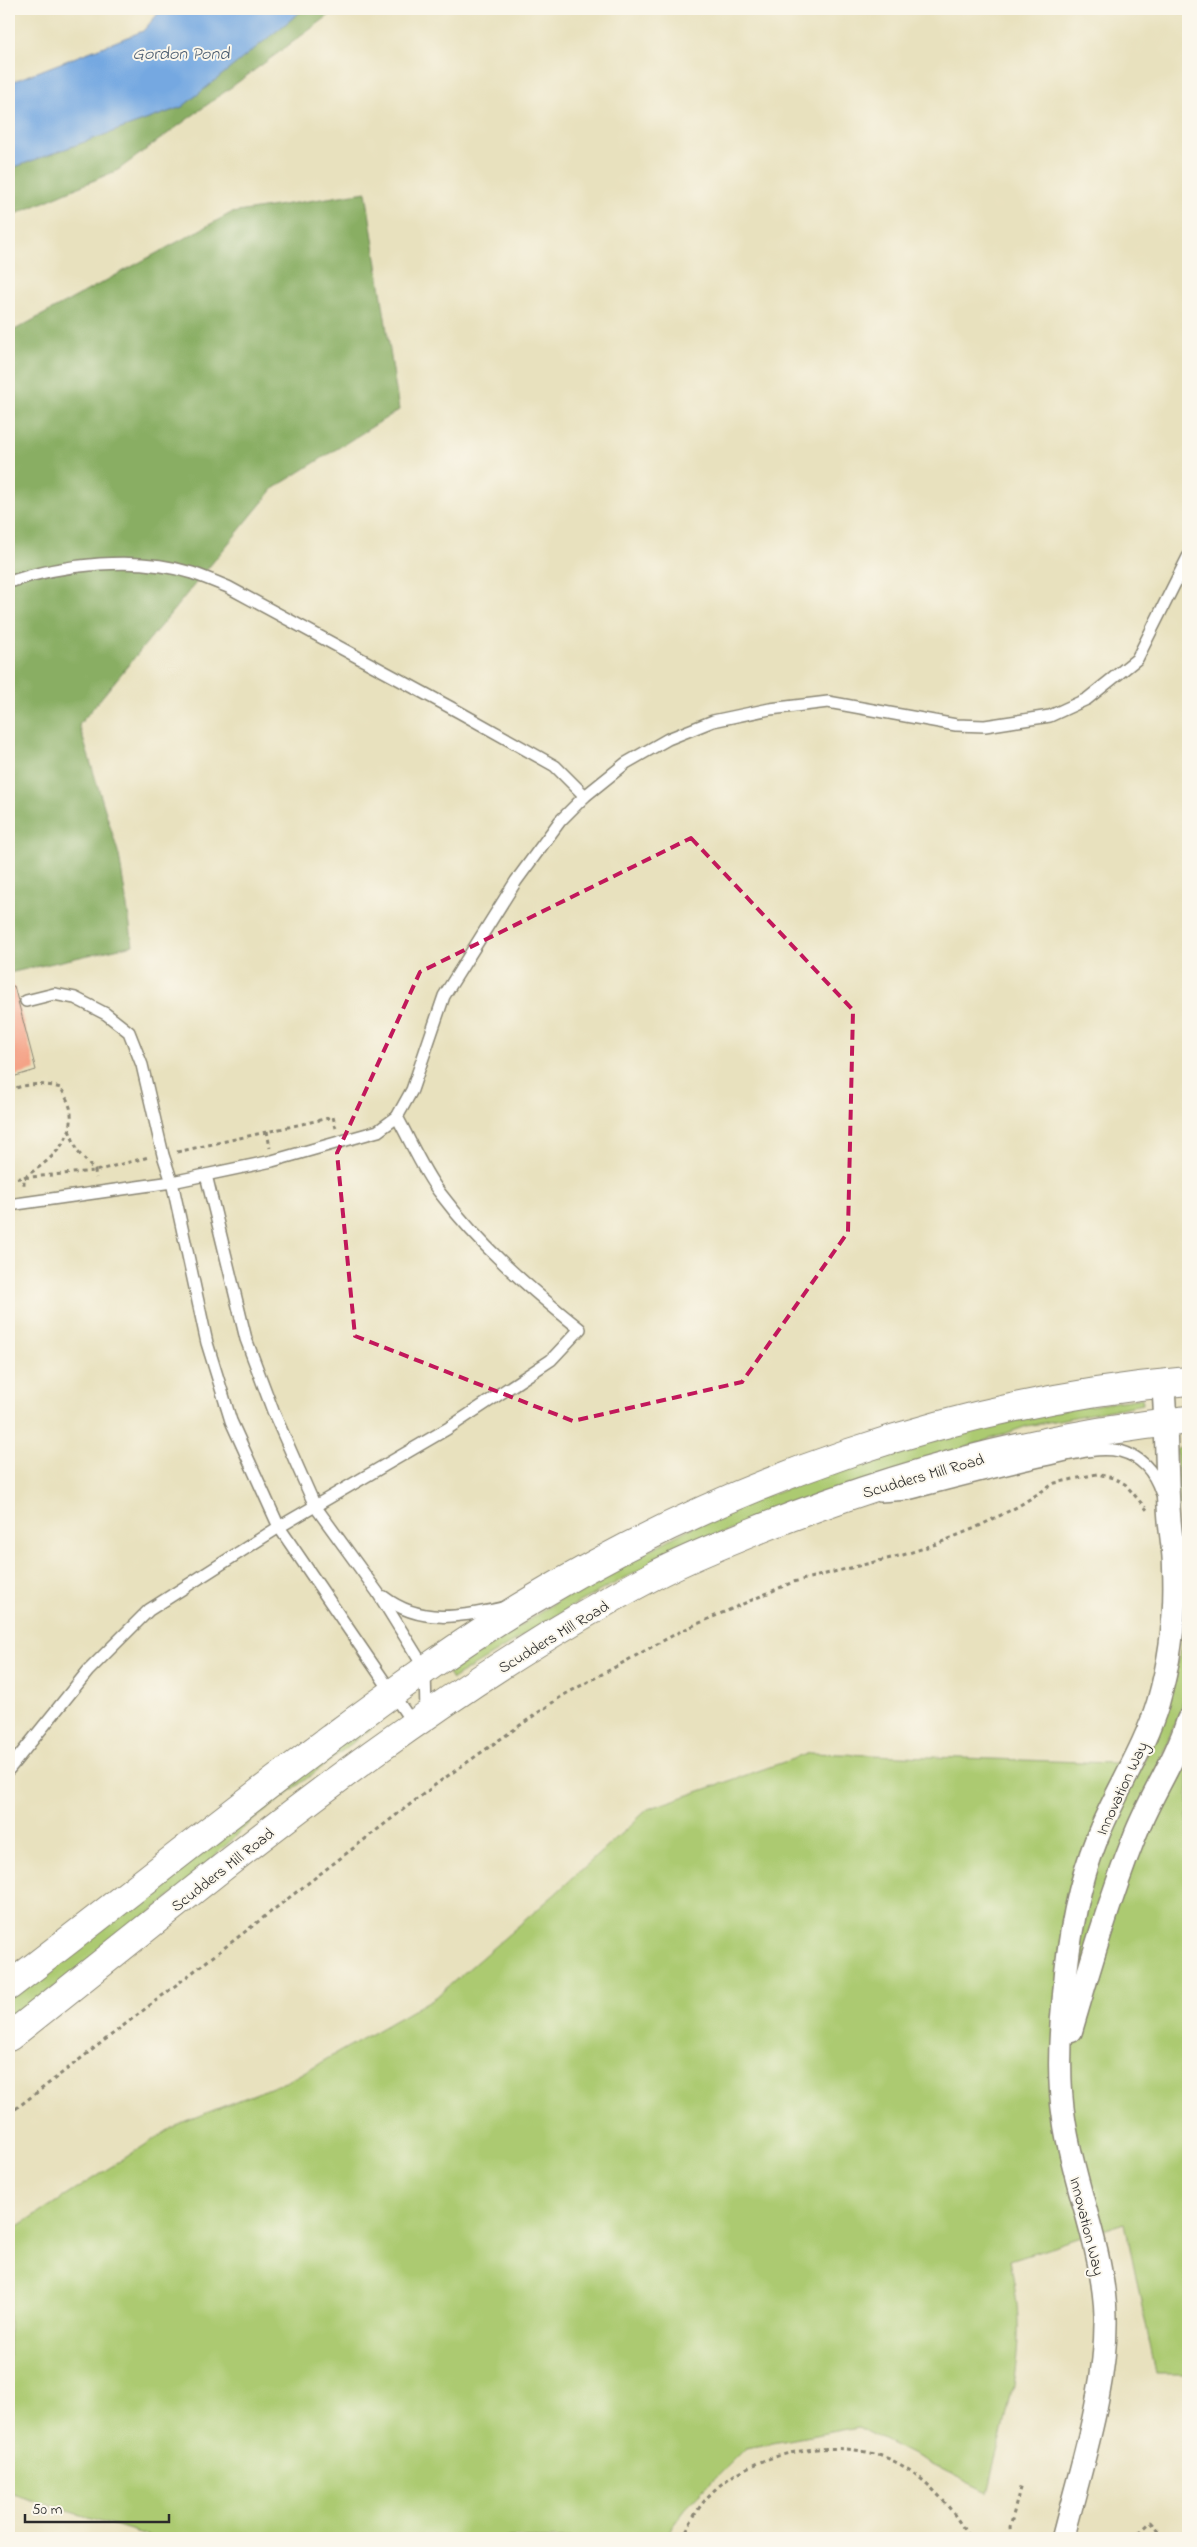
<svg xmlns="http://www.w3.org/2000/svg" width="1197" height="2547" viewBox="0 0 1197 2547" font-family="'Indie Flower',sans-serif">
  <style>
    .green { fill: #acca71; stroke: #6c7a4e }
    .forest { fill: #89ae63; stroke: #5a6c47 }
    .water { fill: #74a8e1; stroke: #506a86 }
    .building { fill: #f4a387 }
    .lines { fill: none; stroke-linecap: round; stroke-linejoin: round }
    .lane-casing { stroke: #8a8674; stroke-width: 14 }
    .street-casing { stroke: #8a8674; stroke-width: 25 }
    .secondary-casing { stroke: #8a8674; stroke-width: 30 }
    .path { stroke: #8a8674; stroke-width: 3; stroke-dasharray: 4 4; stroke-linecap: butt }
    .lane { stroke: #fff; stroke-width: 11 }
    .street { stroke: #fff; stroke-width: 22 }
    .secondary { stroke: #fff; stroke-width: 28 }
    .marked { fill: none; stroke: #c2185b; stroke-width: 4; stroke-dasharray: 10 6; stroke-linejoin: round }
    .labels { text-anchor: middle; stroke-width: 4; stroke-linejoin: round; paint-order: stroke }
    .street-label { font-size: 16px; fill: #2b2b2b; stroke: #fbf7ec }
    .water-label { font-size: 18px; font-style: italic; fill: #45576b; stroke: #fbf7ec }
  </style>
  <rect width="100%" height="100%" fill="#fbf7ec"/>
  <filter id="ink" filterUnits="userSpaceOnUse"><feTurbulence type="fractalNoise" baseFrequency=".02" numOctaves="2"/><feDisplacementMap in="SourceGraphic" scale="10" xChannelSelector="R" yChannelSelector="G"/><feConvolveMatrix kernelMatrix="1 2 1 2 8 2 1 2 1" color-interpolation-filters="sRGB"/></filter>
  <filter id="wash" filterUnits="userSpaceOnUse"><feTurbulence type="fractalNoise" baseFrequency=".0096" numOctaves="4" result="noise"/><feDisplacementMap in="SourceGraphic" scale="20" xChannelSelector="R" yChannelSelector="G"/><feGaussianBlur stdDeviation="1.12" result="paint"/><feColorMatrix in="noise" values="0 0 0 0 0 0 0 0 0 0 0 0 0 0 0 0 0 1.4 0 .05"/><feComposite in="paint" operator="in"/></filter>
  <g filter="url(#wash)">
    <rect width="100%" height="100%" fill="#e8e1be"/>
    <!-- green -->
    <g class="green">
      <polygon points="1142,1398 1143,1404 1027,1426 688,1545 579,1602 452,1679 448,1673 570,1593 720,1512 892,1451 1055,1411"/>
      <polygon points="1180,1448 1185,1448 1188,1453 1188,1508 1180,1509 1176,1450"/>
      <path d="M1188 1516V1680L1181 1709 1158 1765 1188 1766V2374H1156L1125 2223 1010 2260C1015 2286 1019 2311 1018 2337 1017 2389 999 2442 987 2492L858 2427 746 2448 685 2509 664 2538H157L9 2493V2232L178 2124 288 2081 436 1997 554 1895 648 1809 810 1753 1142 1764C1152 1741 1165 1717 1171 1693 1188 1632 1185 1579 1180 1517Z"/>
      <polygon points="379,1713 383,1719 247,1825 184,1886 9,2022 9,1999"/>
    </g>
    <!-- forest -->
    <g class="forest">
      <polygon points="304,9 338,9 118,170 9,217 9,169 182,107"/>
      <polygon points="366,192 399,410 274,488 79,725 119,855 133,945 9,973 9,333 231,213"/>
    </g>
    <!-- water -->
    <polygon class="water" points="162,9 304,9 182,107 9,169 9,83 143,31"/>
    <g id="blocks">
      <!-- building -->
      <polygon class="building" points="14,986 36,1070 9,1078 9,987"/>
    </g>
  </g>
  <g filter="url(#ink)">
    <use href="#blocks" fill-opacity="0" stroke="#8a8674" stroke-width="1"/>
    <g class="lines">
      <!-- lane casing -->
      <g class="lane-casing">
        <g id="lane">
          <path d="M9 582C63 564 136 555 192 573 204 577 216 582 228 587L459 712 555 766 585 796"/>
          <polyline points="26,1001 54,994 75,998 106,1014 129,1032 142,1065 163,1155 172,1182 207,1343 231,1421 279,1527 414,1725"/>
          <polyline points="206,1175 246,1339 273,1411 315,1506 378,1593 425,1669 426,1713"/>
          <polyline points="9,1205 172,1182 272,1161 378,1131 397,1117 412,1090 444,996 516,881 560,821 585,796 626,763 668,739 713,721 770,709 828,702 956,725 985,726 1050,716 1087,699 1137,659 1188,557"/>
          <path d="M880 1496 908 1494C954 1482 999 1470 1045 1460 1069 1455 1096 1446 1120 1451 1142 1457 1154 1471 1161 1492"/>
          <path d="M384 1597C420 1625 461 1617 502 1608"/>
          <path d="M9 1769 88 1671 149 1610 279 1527 447 1429 551 1360 580 1329C529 1288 480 1246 440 1193 423 1171 411 1142 397 1117"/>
          <polyline points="220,2538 234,2538"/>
        </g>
      </g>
      <!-- street casing -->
      <g class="street-casing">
        <g id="street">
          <path d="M1071 2031C1090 1966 1109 1901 1134 1838 1149 1798 1175 1762 1188 1720"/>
          <path d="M1063 2538C1081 2466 1110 2380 1105 2305 1100 2241 1073 2182 1064 2119 1058 2081 1060 2033 1064 1995 1068 1941 1077 1888 1097 1838 1115 1792 1144 1750 1158 1703 1171 1658 1176 1614 1174 1568 1174 1550 1170 1532 1169 1514 1166 1471 1167 1427 1163 1384"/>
        </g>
      </g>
      <!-- secondary casing -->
      <g class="secondary-casing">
        <g id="secondary">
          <path d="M9 1986C117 1904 222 1819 331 1738 396 1690 462 1641 532 1600 730 1481 957 1401 1188 1381"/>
          <path d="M9 2037C216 1874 421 1698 655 1575 687 1558 721 1545 755 1531 893 1475 1040 1435 1188 1420"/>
        </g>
      </g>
      <!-- path -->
      <g class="path">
        <path d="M9 1091C25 1083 44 1083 61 1088 65 1096 71 1105 71 1114 74 1142 45 1165 24 1177V1188"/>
        <polyline points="69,1130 78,1152 95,1171 96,1178"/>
        <polyline points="267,1131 270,1148"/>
        <polyline points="177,1152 333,1117 336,1128"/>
        <polyline points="9,1179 95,1171 149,1157"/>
        <polyline points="9,2114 439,1782 562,1696 681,1631 793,1582 903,1555 939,1543 975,1528 1017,1507 1055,1483 1097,1474 1113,1478 1125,1484 1148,1511"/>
        <path d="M683 2538C692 2518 702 2500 719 2486 765 2447 855 2434 906 2468 932 2484 955 2512 969 2538"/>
        <polyline points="1011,2538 1010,2528 1021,2484"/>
        <polyline points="1133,2538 1151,2522 1166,2538"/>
      </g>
      <!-- lane -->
      <use href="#lane" class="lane"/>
      <!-- street -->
      <use href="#street" class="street"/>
      <!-- secondary -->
      <use href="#secondary" class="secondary"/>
    </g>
  </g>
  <!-- marked area -->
  <path class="marked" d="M691 838 853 1010 848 1232 742 1382 573 1421 355 1336 337 1153 420 972Z"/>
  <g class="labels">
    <!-- street labels -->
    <g class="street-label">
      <text transform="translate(923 1475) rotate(-16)" y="6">Scudders Mill Road</text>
      <text transform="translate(553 1636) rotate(-31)" y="6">Scudders Mill Road</text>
      <text transform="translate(1121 1788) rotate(-65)" y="6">Innovation Way</text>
      <text transform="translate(222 1869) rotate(-38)" y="6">Scudders Mill Road</text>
      <text transform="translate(1088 2226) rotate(76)" y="6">Innovation Way</text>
    </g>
    <!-- water labels -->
    <g class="water-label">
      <text x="181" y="59">Gordon Pond</text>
    </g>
  </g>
  <!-- margin -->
  <rect width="1197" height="2547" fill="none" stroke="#fbf7ec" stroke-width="30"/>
  <!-- scale -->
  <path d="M25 2514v8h144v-8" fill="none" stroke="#2b2b2b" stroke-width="2.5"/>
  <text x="32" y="2514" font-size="15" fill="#2b2b2b" stroke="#fbf7ec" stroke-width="4" paint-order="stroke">50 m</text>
</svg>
